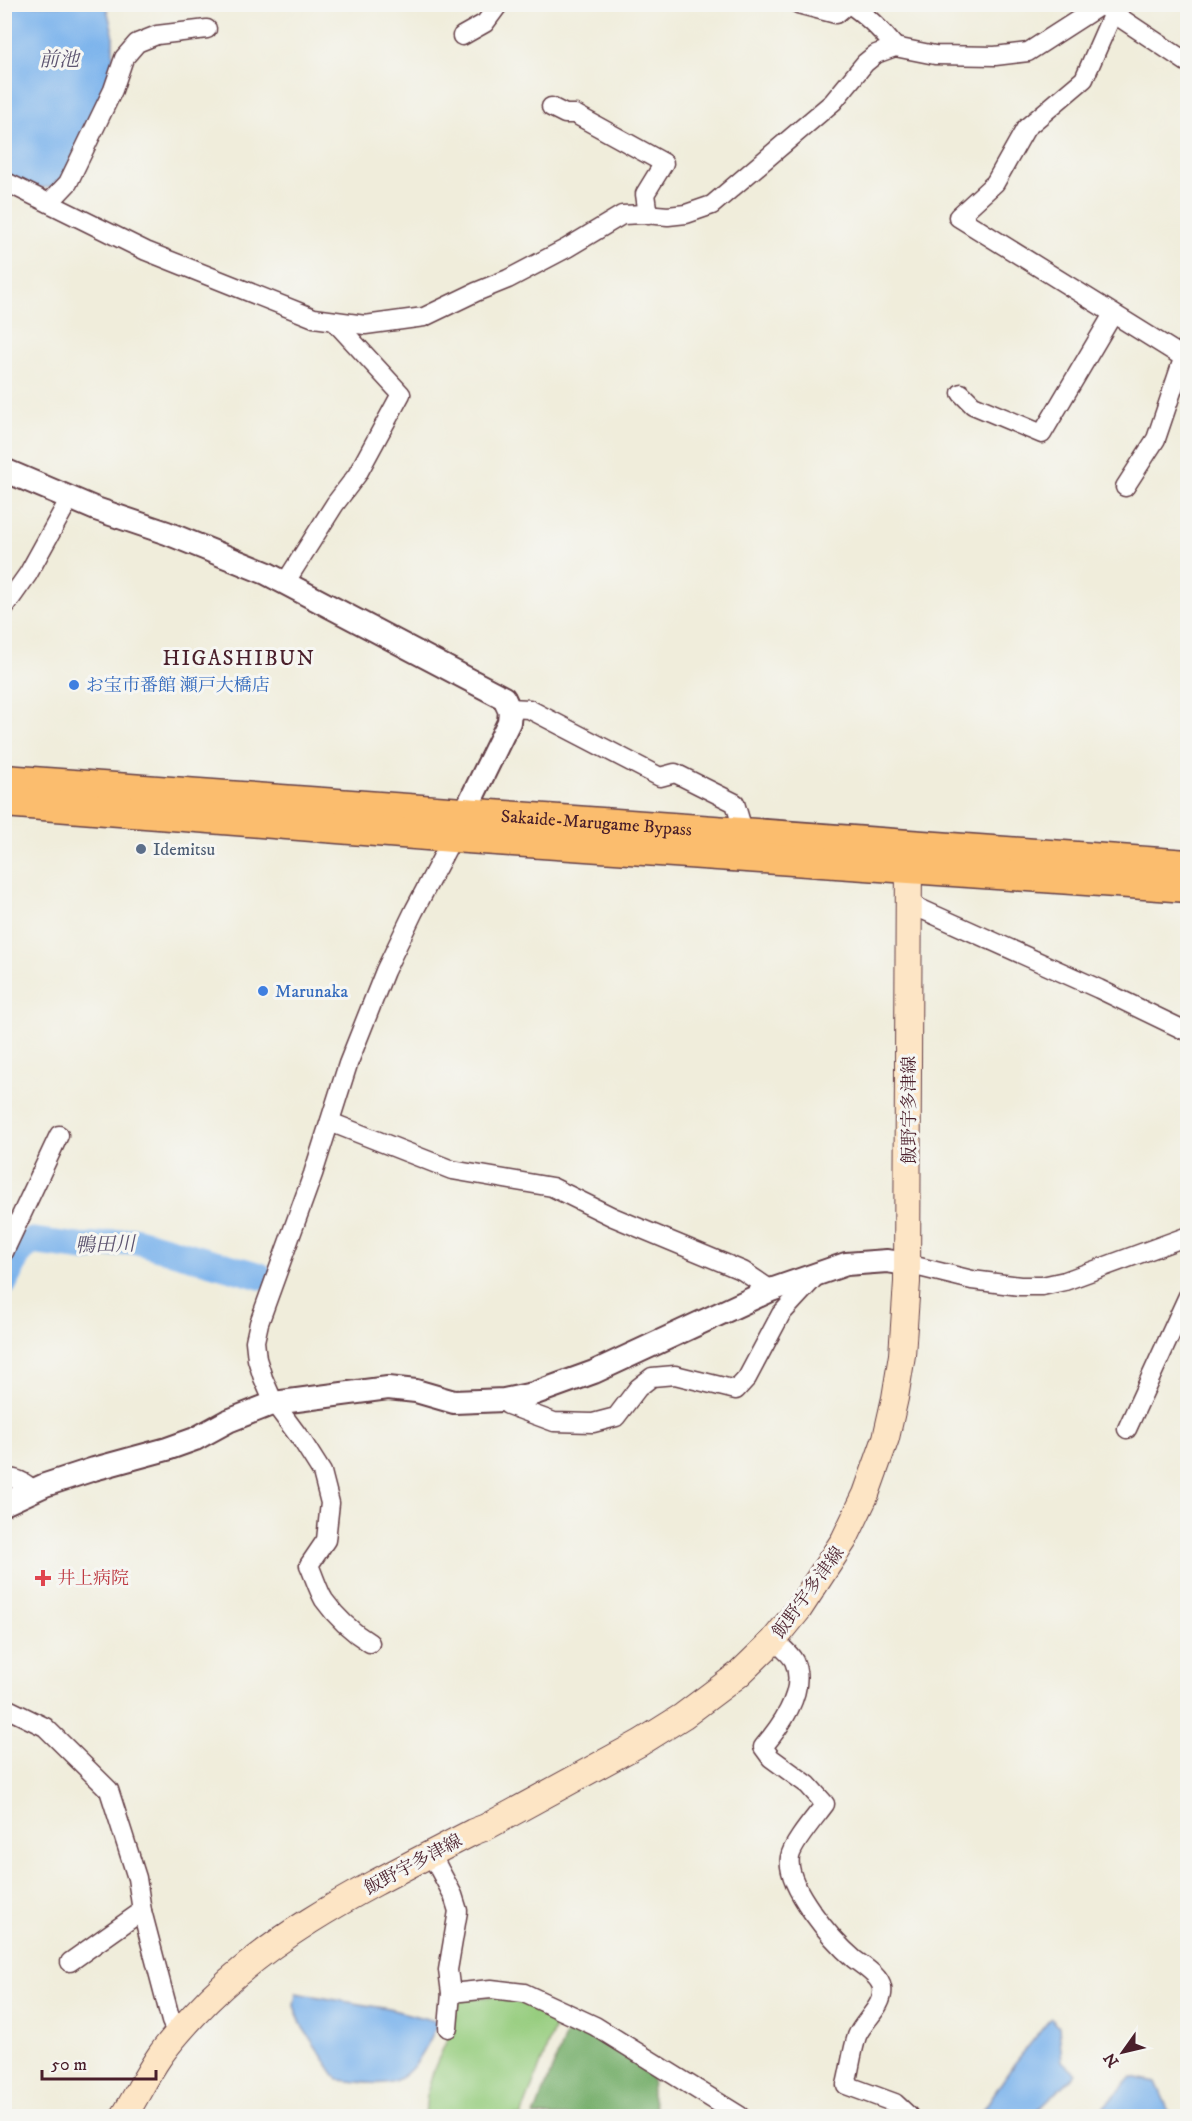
<svg xmlns="http://www.w3.org/2000/svg" width="1192" height="2121" viewBox="0 0 1192 2121" font-family="'IM FELL DW Pica','Noto Serif JP',serif">
  <style>
    .green { fill: #97cd7f; stroke: #707655; stroke-width: 1.5 }
    .forest { fill: #79b06e; stroke: #62684c; stroke-width: 1.5 }
    .water { fill: #7db4ec; stroke: #646a8c; stroke-width: 1.5 }
    .lines { fill: none; stroke-linecap: round; stroke-linejoin: round }
    .river { stroke: #7db4ec; stroke-width: 27 }
    .minor-casing { stroke: #633e45; stroke-width: 21 }
    .tertiary-casing { stroke: #633e45; stroke-width: 26 }
    .secondary-casing { stroke: #633e45; stroke-width: 28 }
    .trunk-casing { stroke: #633e45; stroke-width: 33 }
    .minor { stroke: #fff; stroke-width: 18 }
    .tertiary { stroke: #fff; stroke-width: 22 }
    .secondary { stroke: #fde5c5; stroke-width: 26 }
    .trunk { stroke: #fbbd6e; stroke-width: 30 }
    .shop-dot { fill: #3f7fe0; stroke: #f6f6f2; stroke-width: 2 }
    .service-dot { fill: #5c6f8a; stroke: #f6f6f2; stroke-width: 2 }
    .health-dot { fill: #e0444e; stroke: #f6f6f2; stroke-width: 2 }
    .labels { text-anchor: middle; stroke-width: 6; stroke-linejoin: round; paint-order: stroke }
    .shop-label { font-size: 18px; fill: #366cbe; stroke: #f6f6f2; text-anchor: start }
    .street-label { font-size: 18px; fill: #4a1f2b; stroke: #f6f6f2 }
    .service-label { font-size: 18px; fill: #4e5e75; stroke: #f6f6f2; text-anchor: start }
    .health-label { font-size: 18px; fill: #be3a42; stroke: #f6f6f2; text-anchor: start }
    .water-label { font-size: 20px; font-style: italic; fill: #5c536f; stroke: #f6f6f2 }
    .quarter-label { font-size: 21px; letter-spacing: 1.5px; fill: #4a1f2b; stroke: #f6f6f2 }
  </style>
  <rect width="100%" height="100%" fill="#f6f6f2"/>
  <filter id="ink" filterUnits="userSpaceOnUse"><feTurbulence type="fractalNoise" baseFrequency=".0167" numOctaves="2"/><feDisplacementMap in="SourceGraphic" scale="12" xChannelSelector="R" yChannelSelector="G"/><feConvolveMatrix kernelMatrix="1 2 1 2 8 2 1 2 1" color-interpolation-filters="sRGB"/></filter>
  <filter id="wash" filterUnits="userSpaceOnUse"><feTurbulence type="fractalNoise" baseFrequency=".008" numOctaves="4" result="noise"/><feDisplacementMap in="SourceGraphic" scale="24" xChannelSelector="R" yChannelSelector="G"/><feGaussianBlur stdDeviation="1.35" result="paint"/><feColorMatrix in="noise" values="0 0 0 0 0 0 0 0 0 0 0 0 0 0 0 0 0 1.4 0 .05"/><feComposite in="paint" operator="in"/></filter>
  <g filter="url(#wash)">
    <rect width="100%" height="100%" fill="#f0eddb"/>
    <!-- green -->
    <polygon class="green" points="494,1996 521,1997 559,2016 521,2116 425,2116 427,2093 434,2069 450,2033 457,2000"/>
    <!-- forest -->
    <polygon class="forest" points="570,2024 651,2071 652,2095 658,2116 534,2116"/>
    <!-- water -->
    <g class="water">
      <path d="M4 5H106L113 33V64L111 75 62 180C45 197 23 182 5 174Z"/>
      <path d="M296 1993 389 2009 439 2022C428 2043 413 2081 385 2083 370 2085 353 2081 338 2080L303 2028 294 2006Z"/>
      <polygon points="1051,2018 1059,2027 1062,2061 1076,2074 1032,2116 979,2116 1014,2064"/>
      <polygon points="1132,2077 1156,2082 1171,2116 1095,2116"/>
    </g>
    <g class="lines">
      <!-- river -->
      <polyline class="river" points="4,1283 19,1252 32,1241 85,1248 134,1240 260,1276"/>
    </g>
  </g>
  <g filter="url(#ink)">
    <g class="lines">
      <!-- minor casing -->
      <g class="minor-casing">
        <g id="minor">
          <polyline points="798,4 836,14 848,4"/>
          <path d="M849 4C868 16 881 30 895 47"/>
          <polyline points="1104,7 1188,63"/>
          <polyline points="1113,13 1084,79 1026,128 995,183 958,217 1183,357"/>
          <polyline points="462,36 485,23 499,4"/>
          <polyline points="551,107 565,114 575,114 664,163 645,194 648,215"/>
          <polyline points="4,181 146,251 314,318 365,325 424,317 476,292 508,279 567,248 622,215 645,214 668,216 686,214 712,205 833,102 865,63 876,54 895,47 935,55 995,56 1028,52 1101,5"/>
          <polyline points="49,203 68,183 113,90 124,58 137,43 157,35 207,29"/>
          <polyline points="961,393 973,405 1042,434 1113,314"/>
          <polyline points="1125,487 1156,439 1187,347"/>
          <polyline points="285,583 335,504 357,475 401,394 334,321"/>
          <polyline points="4,608 28,574 70,498"/>
          <polyline points="509,708 529,709 660,777 675,773 735,803 744,833"/>
          <polyline points="910,904 1099,989 1188,1032"/>
          <polyline points="330,1122 452,1170 552,1187 613,1217 743,1271 771,1290"/>
          <polyline points="4,1252 59,1135"/>
          <polyline points="907,1264 972,1280 1020,1286 1042,1286 1065,1281 1188,1236"/>
          <polyline points="504,1400 508,1405 554,1422 593,1423 616,1417 638,1388 652,1377 675,1375 736,1390 747,1378 781,1314 818,1274"/>
          <polyline points="1127,1429 1188,1296"/>
          <path d="M4 1478C16 1477 25 1482 33 1490"/>
          <path d="M774 1640C780 1646 790 1653 794 1661 807 1690 781 1726 763 1747L771 1758 808 1785 825 1804C817 1815 792 1844 790 1857 785 1886 833 1941 854 1959 863 1966 880 1976 882 1988 885 2005 863 2021 857 2036 852 2051 850 2069 846 2085L895 2103 909 2116"/>
          <path d="M370 1643C352 1632 336 1617 324 1600 318 1590 314 1576 309 1565L326 1540 330 1503 322 1472 303 1442 274 1403 263 1378 257 1359 255 1341 259 1323 313 1174 348 1064 385 971 414 911 453 837"/>
          <polyline points="4,1707 45,1727 109,1790 137,1878 142,1911 171,2021 177,2034"/>
          <polyline points="431,1854 453,1895 458,1911 448,1970 451,1993 448,2028"/>
          <polyline points="70,1962 142,1911"/>
          <polyline points="451,1993 491,1989 524,1993 595,2026 740,2116"/>
        </g>
      </g>
      <!-- tertiary casing -->
      <g class="tertiary-casing">
        <g id="tertiary">
          <polyline points="4,470 96,509 167,533 266,573 504,698 510,711 509,722 458,826"/>
          <polyline points="4,1504 45,1485 94,1469 167,1449 195,1439 228,1421 274,1403 388,1388 416,1391 454,1402 504,1400 533,1394 594,1372 771,1290 846,1264 887,1261 907,1264"/>
        </g>
      </g>
      <!-- secondary casing -->
      <g class="secondary-casing">
        <path id="secondary" d="M124 2116C136 2097 146 2076 159 2057 169 2042 182 2028 194 2015 271 1931 373 1884 473 1832L486 1827 640 1743 683 1716 739 1674 774 1640 799 1609 844 1540 866 1494 886 1438 895 1398 902 1355 907 1282 909 848"/>
      </g>
      <!-- trunk casing -->
      <g class="trunk-casing">
        <g id="trunk">
          <path id="s1" d="M4 780 1188 865"/>
          <polyline points="4,802 453,837 1188,887"/>
        </g>
      </g>
      <!-- minor -->
      <use href="#minor" class="minor"/>
      <!-- tertiary -->
      <use href="#tertiary" class="tertiary"/>
      <!-- secondary -->
      <use href="#secondary" class="secondary"/>
      <!-- trunk -->
      <use href="#trunk" class="trunk"/>
    </g>
  </g>
  <!-- markers -->
  <g class="shop-dot">
    <circle cx="74" cy="685" r="6"/>
    <circle cx="263" cy="991" r="6"/>
  </g>
  <circle class="service-dot" cx="141" cy="849" r="6"/>
  <path class="health-dot" d="M40 1569h6v6h6v6h-6v6h-6v-6h-6v-6h6z"/>
  <g class="labels">
    <!-- shop labels -->
    <g class="shop-label">
      <text x="86" y="691">お宝市番館 瀬戸大橋店</text>
      <text x="275" y="997">Marunaka</text>
    </g>
    <!-- street labels -->
    <g class="street-label">
      <text dy="6" stroke="none"><textPath href="#s1" startOffset="594">Sakaide-Marugame Bypass</textPath></text>
      <text transform="translate(909 1110) rotate(-90)" y="6">飯野宇多津線</text>
      <text transform="translate(808 1592) rotate(-54)" y="6">飯野宇多津線</text>
      <text transform="translate(413 1864) rotate(-28)" y="6">飯野宇多津線</text>
    </g>
    <!-- service labels -->
    <g class="service-label">
      <text x="153" y="855">Idemitsu</text>
    </g>
    <!-- health labels -->
    <g class="health-label">
      <text x="57" y="1584">井上病院</text>
    </g>
    <!-- water labels -->
    <g class="water-label">
      <text x="59" y="66">前池</text>
      <text transform="translate(105 1244) rotate(-2)" y="7">鴨田川</text>
    </g>
    <!-- quarter labels -->
    <g class="quarter-label">
      <text x="239" y="665">HIGASHIBUN</text>
    </g>
  </g>
  <!-- margin -->
  <rect width="1192" height="2121" fill="none" stroke="#f6f6f2" stroke-width="24"/>
  <!-- north arrow -->
  <g transform="translate(1123 2052) rotate(236)" stroke="#f6f6f2" stroke-width="4.5" paint-order="stroke">
  <path d="M0-4.5L10 22L0 15L-10 22Z" fill="#4a1f2b"/>
  <text y="-9" font-size="16" font-weight="bold" text-anchor="middle" fill="#4a1f2b">N</text>
  </g>
  <!-- scale -->
  <path d="M42 2070v9h114v-9" fill="none" stroke="#4a1f2b" stroke-width="3"/>
  <text x="51" y="2070" font-size="18" fill="#4a1f2b" stroke="#f6f6f2" stroke-width="4.5" paint-order="stroke">50 m</text>
</svg>
